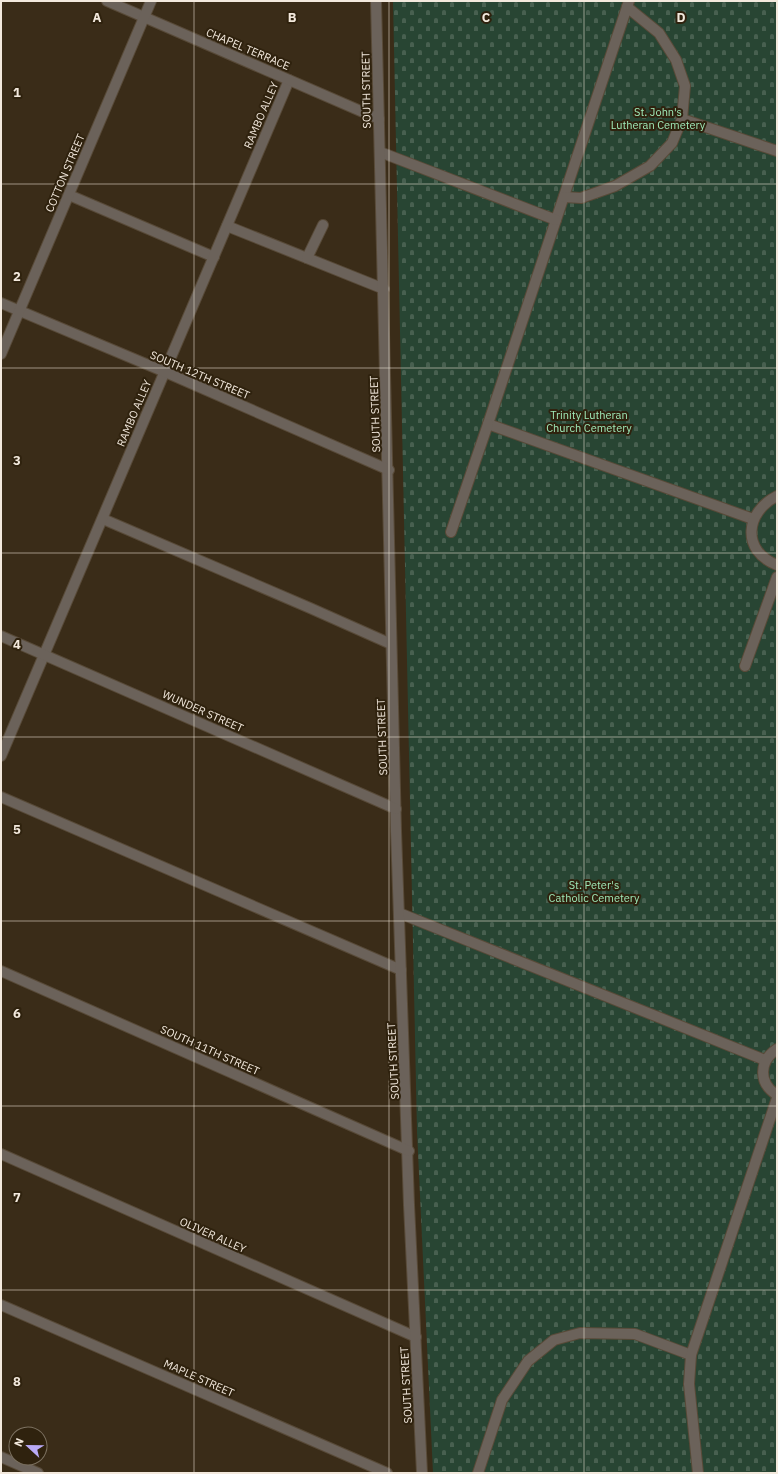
<svg xmlns="http://www.w3.org/2000/svg" width="778" height="1474" viewBox="0 0 778 1474" font-family="'IBM Plex Sans',sans-serif">
  <style>
    .cemetery { fill: url(#cemetery-stones) }
    .lines { fill: none; stroke-linecap: round; stroke-linejoin: round }
    .service-casing { stroke: #584a38; stroke-width: 12 }
    .minor-casing { stroke: #584a38; stroke-width: 12 }
    .tertiary-casing { stroke: #584a38; stroke-width: 12 }
    .service { stroke: #6b625a; stroke-width: 10 }
    .minor { stroke: #6b625a; stroke-width: 10 }
    .tertiary { stroke: #6b625a; stroke-width: 10 }
    .grid { fill: none; stroke: #f3e9dd; stroke-width: 1; stroke-opacity: 0.55 }
    .labels { text-anchor: middle; stroke-width: 4; stroke-linejoin: round; paint-order: stroke }
    .street-label { font-size: 11px; fill: #f3e9dd; stroke: #2f220e }
    .park-label { font-size: 11px; fill: #9feab9; stroke: #2f220e }
    .grid-label { font-size: 13px; text-anchor: middle; font-weight: bold; fill: #f3e9dd; stroke: #2f220e; stroke-width: 4; stroke-linejoin: round; paint-order: stroke }
  </style>
  <defs>
    <pattern id="cemetery-stones" width="16" height="16" patternUnits="userSpaceOnUse"><rect width="16" height="16" fill="#284533"/><path d="M2 7V4a2 2 0 0 1 4 0v3zM10 15v-3a2 2 0 0 1 4 0v3z" fill="#486050"/></pattern>
  </defs>
  <rect width="100%" height="100%" fill="#3a2c18"/>
  <!-- cemetery -->
  <polygon class="cemetery" points="393,1 777,1 777,1473 433,1473 417,1131"/>
  <g class="lines">
    <!-- service casing -->
    <g class="service-casing">
      <g id="service">
        <polyline points="629,1 488,424 753,519"/>
        <polyline points="682,119 777,151"/>
        <polyline points="380,152 556,220"/>
        <polyline points="69,195 214,257"/>
        <polyline points="564,197 581,198 615,186 650,166 672,143 682,119 685,86 676,60 659,33 627,7"/>
        <polyline points="227,226 384,289"/>
        <polyline points="307,258 323,225"/>
        <path d="M777 496C745 512 741 551 777 565"/>
        <polyline points="103,519 310,608 391,644"/>
        <polyline points="451,532 488,424"/>
        <polyline points="745,666 777,577"/>
        <polyline points="1,756 289,80"/>
        <polyline points="1,797 401,970"/>
        <polyline points="399,913 765,1060"/>
        <path d="M777 1049C759 1061 758 1083 777 1095"/>
        <polyline points="1,1154 416,1337"/>
        <polyline points="1,1457 38,1473"/>
        <polyline points="478,1473 502,1400 528,1361 554,1340 580,1333 635,1334 691,1355"/>
        <polyline points="698,1473 689,1384 691,1355 777,1098"/>
      </g>
    </g>
    <!-- minor casing -->
    <g class="minor-casing">
      <g id="minor">
        <polyline points="107,1 379,119"/>
        <polyline points="376,1 396,831 409,1205 422,1473"/>
        <polyline points="1,303 165,372 389,470"/>
        <polyline points="1,636 396,809"/>
        <polyline points="1,971 409,1151"/>
        <polyline points="1,1305 387,1473"/>
      </g>
    </g>
    <!-- tertiary casing -->
    <g class="tertiary-casing">
      <polyline id="tertiary" points="1,354 151,1"/>
    </g>
    <!-- service -->
    <use href="#service" class="service"/>
    <!-- minor -->
    <use href="#minor" class="minor"/>
    <!-- tertiary -->
    <use href="#tertiary" class="tertiary"/>
  </g>
  <!-- grid -->
  <path class="grid" d="M194 1V1473M389 1V1473M584 1V1473M1 184H777M1 368H777M1 553H777M1 737H777M1 921H777M1 1106H777M1 1290H777"/>
  <g class="labels">
    <!-- street labels -->
    <g class="street-label">
      <text transform="translate(248 49) rotate(23)" y="4">CHAPEL TERRACE</text>
      <text transform="translate(366 90) rotate(-91)" y="4">SOUTH STREET</text>
      <text transform="translate(261 115) rotate(-67)" y="4">RAMBO ALLEY</text>
      <text transform="translate(65 173) rotate(-67)" y="4">COTTON STREET</text>
      <text transform="translate(200 375) rotate(23)" y="4">SOUTH 12TH STREET</text>
      <text transform="translate(134 413) rotate(-67)" y="4">RAMBO ALLEY</text>
      <text transform="translate(375 414) rotate(-92)" y="4">SOUTH STREET</text>
      <text transform="translate(203 711) rotate(24)" y="4">WUNDER STREET</text>
      <text transform="translate(382 737) rotate(-92)" y="4">SOUTH STREET</text>
      <text transform="translate(210 1050) rotate(24)" y="4">SOUTH 11TH STREET</text>
      <text transform="translate(393 1061) rotate(-93)" y="4">SOUTH STREET</text>
      <text transform="translate(213 1235) rotate(24)" y="4">OLIVER ALLEY</text>
      <text transform="translate(199 1378) rotate(24)" y="4">MAPLE STREET</text>
      <text transform="translate(406 1385) rotate(-93)" y="4">SOUTH STREET</text>
    </g>
    <!-- park labels -->
    <g class="park-label">
      <text x="658" y="116">St. John's<tspan x="658" dy="13">Lutheran Cemetery</tspan></text>
      <text x="589" y="419">Trinity Lutheran<tspan x="589" dy="13">Church Cemetery</tspan></text>
      <text x="594" y="889">St. Peter's<tspan x="594" dy="13">Catholic Cemetery</tspan></text>
    </g>
  </g>
  <g class="grid-label">
    <text x="97" y="22">A</text>
    <text x="292" y="22">B</text>
    <text x="486" y="22">C</text>
    <text x="681" y="22">D</text>
    <text x="17" y="97">1</text>
    <text x="17" y="281">2</text>
    <text x="17" y="465">3</text>
    <text x="17" y="649">4</text>
    <text x="17" y="834">5</text>
    <text x="17" y="1018">6</text>
    <text x="17" y="1202">7</text>
    <text x="17" y="1386">8</text>
  </g>
  <!-- border -->
  <rect width="778" height="1474" fill="none" stroke="#f3e9dd" stroke-width="4"/>
  <!-- north arrow -->
  <g transform="translate(28 1446) rotate(292)"><circle r="19" fill="#2f220e" stroke="#7d7261"/>
  <path d="M0-3L7 15L0 10L-7 15Z" fill="#baaaf6"/>
  <text y="-6" font-size="11" font-weight="bold" text-anchor="middle" fill="#f3e9dd">N</text>
  </g>
</svg>
